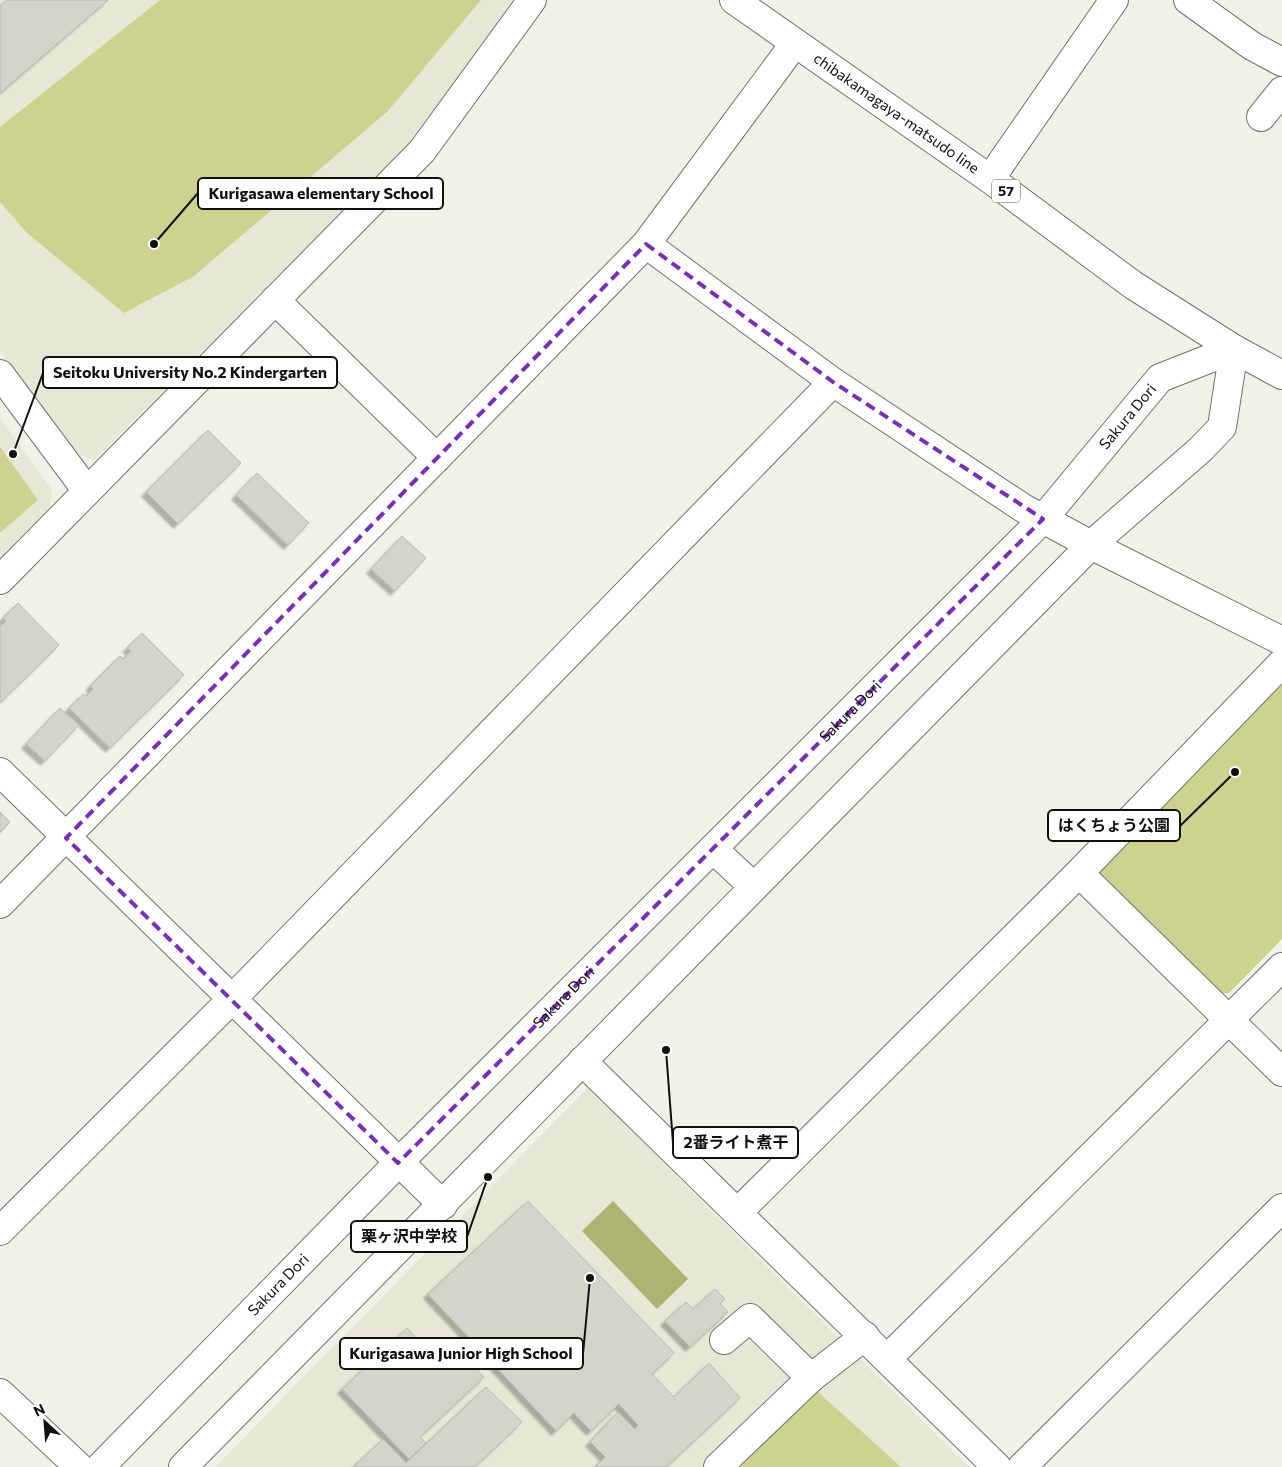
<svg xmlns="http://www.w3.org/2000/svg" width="1282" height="1467" viewBox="0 0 1282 1467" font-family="Commissioner,'Noto Sans JP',sans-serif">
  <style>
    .built { fill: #e6e8d5 }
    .green { fill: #ccd38f }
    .water { fill: #adb471 }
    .building { fill: #d4d5ca; stroke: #b8baaf; filter: url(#shadow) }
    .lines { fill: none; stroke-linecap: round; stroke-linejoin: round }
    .minor-casing { stroke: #727369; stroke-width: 30 }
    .major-casing { stroke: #727369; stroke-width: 30 }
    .minor { stroke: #fff; stroke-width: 28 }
    .major { stroke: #fff; stroke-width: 28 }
    .marked { fill: none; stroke: #7b2cbf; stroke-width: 4; stroke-dasharray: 10 6; stroke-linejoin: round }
    .labels { text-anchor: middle; stroke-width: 4.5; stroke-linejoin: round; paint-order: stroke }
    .shield { fill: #fff; stroke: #585855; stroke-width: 1 }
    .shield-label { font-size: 14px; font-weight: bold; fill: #10100c }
    .street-label { font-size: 15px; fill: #10100c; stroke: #fff }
    .leader { fill: none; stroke: #10100c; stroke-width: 2 }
    .callout-dot { fill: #10100c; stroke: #fff; stroke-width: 2 }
    .callout { fill: #fff; stroke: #10100c; stroke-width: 2 }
    .callout-label { font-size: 16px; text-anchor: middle; font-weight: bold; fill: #10100c }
  </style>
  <defs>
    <filter id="shadow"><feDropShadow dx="-4.5" dy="4.5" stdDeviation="1" flood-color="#0004"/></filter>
  </defs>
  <rect width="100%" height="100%" fill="#f0f2e7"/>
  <!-- built -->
  <g class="built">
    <polygon points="0,0 512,0 415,138 94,460 76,454 0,351"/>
    <polygon points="0,418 52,490 50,507 0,559"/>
    <polygon points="588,1088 969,1467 215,1467"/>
  </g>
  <!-- green -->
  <g class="green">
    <polygon points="160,0 481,0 387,112 194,276 124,313 27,233 0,202 0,127"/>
    <polygon points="0,447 38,500 0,533"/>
    <polygon points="1282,675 1282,939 1229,993 1212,994 1094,869"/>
    <polygon points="817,1391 901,1467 740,1467"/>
  </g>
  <!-- water -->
  <polygon class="water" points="613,1201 688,1279 657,1309 582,1231"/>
  <!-- building -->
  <g class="building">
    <polygon points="7,0 108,0 0,93 0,6"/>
    <polygon points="208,430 241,463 178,524 146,492"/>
    <polygon points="257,473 309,523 288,545 236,495"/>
    <polygon points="402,536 426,558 395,591 371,569"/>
    <polygon points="18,603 59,645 0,703 0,627 6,621 3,618"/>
    <polygon points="142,633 184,675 110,748 69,708 83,694 86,696 93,689 90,686 120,656 123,659 131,651 127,648"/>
    <polygon points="60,708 79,725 45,761 26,744"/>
    <polygon points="0,812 10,822 0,832"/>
    <polygon points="528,1201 674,1353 652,1374 674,1397 709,1363 740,1398 666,1467 595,1467 605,1457 590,1442 618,1412 635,1429 638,1425 619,1404 591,1431 574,1413 556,1431 428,1294"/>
    <polygon points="715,1289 725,1299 720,1304 728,1312 690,1347 665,1321 686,1302 693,1309"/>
    <polygon points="407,1328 433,1356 450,1340 484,1377 420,1437 426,1443 409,1459 342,1389"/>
    <polygon points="486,1387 522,1422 475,1467 353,1467 383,1439 406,1463"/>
  </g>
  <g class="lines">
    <!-- minor casing -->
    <g class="minor-casing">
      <g id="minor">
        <polyline points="1188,0 1252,46 1282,62"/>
        <polyline points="1261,117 1282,91"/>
        <polyline points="990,179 1114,0"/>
        <polyline points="646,244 833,382"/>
        <polyline points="275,300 437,458"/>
        <polyline points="0,374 87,491"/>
        <polyline points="0,580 422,151 532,0"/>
        <polyline points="0,772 443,1205"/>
        <polyline points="713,849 754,887"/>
        <polyline points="1079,873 1282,1072"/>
        <polyline points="0,904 646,244 795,43"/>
        <polyline points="582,1061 997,1467"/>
        <polyline points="738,1212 1079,873 1282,663"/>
        <polyline points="0,1231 231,1000 833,382 1023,508 1091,545 1282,641"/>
        <polyline points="724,1340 750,1318 811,1378"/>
        <polyline points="888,1358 1282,967"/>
        <polyline points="0,1393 79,1467"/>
        <path id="s1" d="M100 1467 398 1163 1043 519 1160 378 1234 349"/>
        <polyline points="183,1467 1091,545 1201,449 1222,427 1234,349"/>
        <polyline points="718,1467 811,1378 865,1336"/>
        <polyline points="1022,1467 1282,1208"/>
      </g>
    </g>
    <!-- major casing -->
    <g class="major-casing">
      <g id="major">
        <path id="s2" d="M734 0 990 179 1133 285 1234 349 1282 375"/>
      </g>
    </g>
    <!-- minor -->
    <use href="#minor" class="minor"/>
    <!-- major -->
    <use href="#major" class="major"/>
  </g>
  <!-- marked area -->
  <path class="marked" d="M646 244 833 382 1043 519 398 1163 66 838Z"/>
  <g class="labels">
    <!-- shield labels -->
    <rect class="shield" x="992" y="179.5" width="28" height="23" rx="4"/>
    <g class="shield-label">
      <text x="1006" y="196">57</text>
    </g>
    <!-- street labels -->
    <g class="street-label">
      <text dy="5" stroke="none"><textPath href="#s2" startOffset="198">chibakamagaya-matsudo line</textPath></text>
      <text dy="5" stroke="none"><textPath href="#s1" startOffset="1470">Sakura Dori</textPath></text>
      <text dy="5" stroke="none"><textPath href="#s1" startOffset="1065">Sakura Dori</textPath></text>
      <text dy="5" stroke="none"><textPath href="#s1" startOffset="660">Sakura Dori</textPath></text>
      <text dy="5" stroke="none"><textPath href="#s1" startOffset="255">Sakura Dori</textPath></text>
    </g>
  </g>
  <!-- callouts -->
  <path class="leader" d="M154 244L198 193M13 454L43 373M1235 772L1180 826M666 1050L673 1143M488 1177L467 1237M590 1278L583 1354"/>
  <g class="callout-dot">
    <circle cx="154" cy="244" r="5"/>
    <circle cx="13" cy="454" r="5"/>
    <circle cx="1235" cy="772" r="5"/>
    <circle cx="666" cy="1050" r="5"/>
    <circle cx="488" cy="1177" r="5"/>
    <circle cx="590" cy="1278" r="5"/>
  </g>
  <g class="callout">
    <rect x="198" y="178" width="245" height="31" rx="5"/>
    <rect x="43" y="357" width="294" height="31" rx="5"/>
    <rect x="1048" y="810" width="132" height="31" rx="5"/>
    <rect x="673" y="1127" width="125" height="31" rx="5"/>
    <rect x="351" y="1221" width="116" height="31" rx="5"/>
    <rect x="340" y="1338" width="243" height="31" rx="5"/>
  </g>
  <g class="callout-label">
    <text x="321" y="199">Kurigasawa elementary School</text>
    <text x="190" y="378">Seitoku University No.2 Kindergarten</text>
    <text x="1114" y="831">はくちょう公園</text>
    <text x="736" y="1148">2番ライト煮干</text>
    <text x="409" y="1242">栗ヶ沢中学校</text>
    <text x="461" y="1359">Kurigasawa Junior High School</text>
  </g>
  <!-- north arrow -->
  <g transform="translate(45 1422) rotate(334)" stroke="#ffffff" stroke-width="4" paint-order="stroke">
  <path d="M0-4L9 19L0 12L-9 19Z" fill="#10100c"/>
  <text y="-8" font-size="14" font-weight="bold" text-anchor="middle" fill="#10100c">N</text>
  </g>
</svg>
